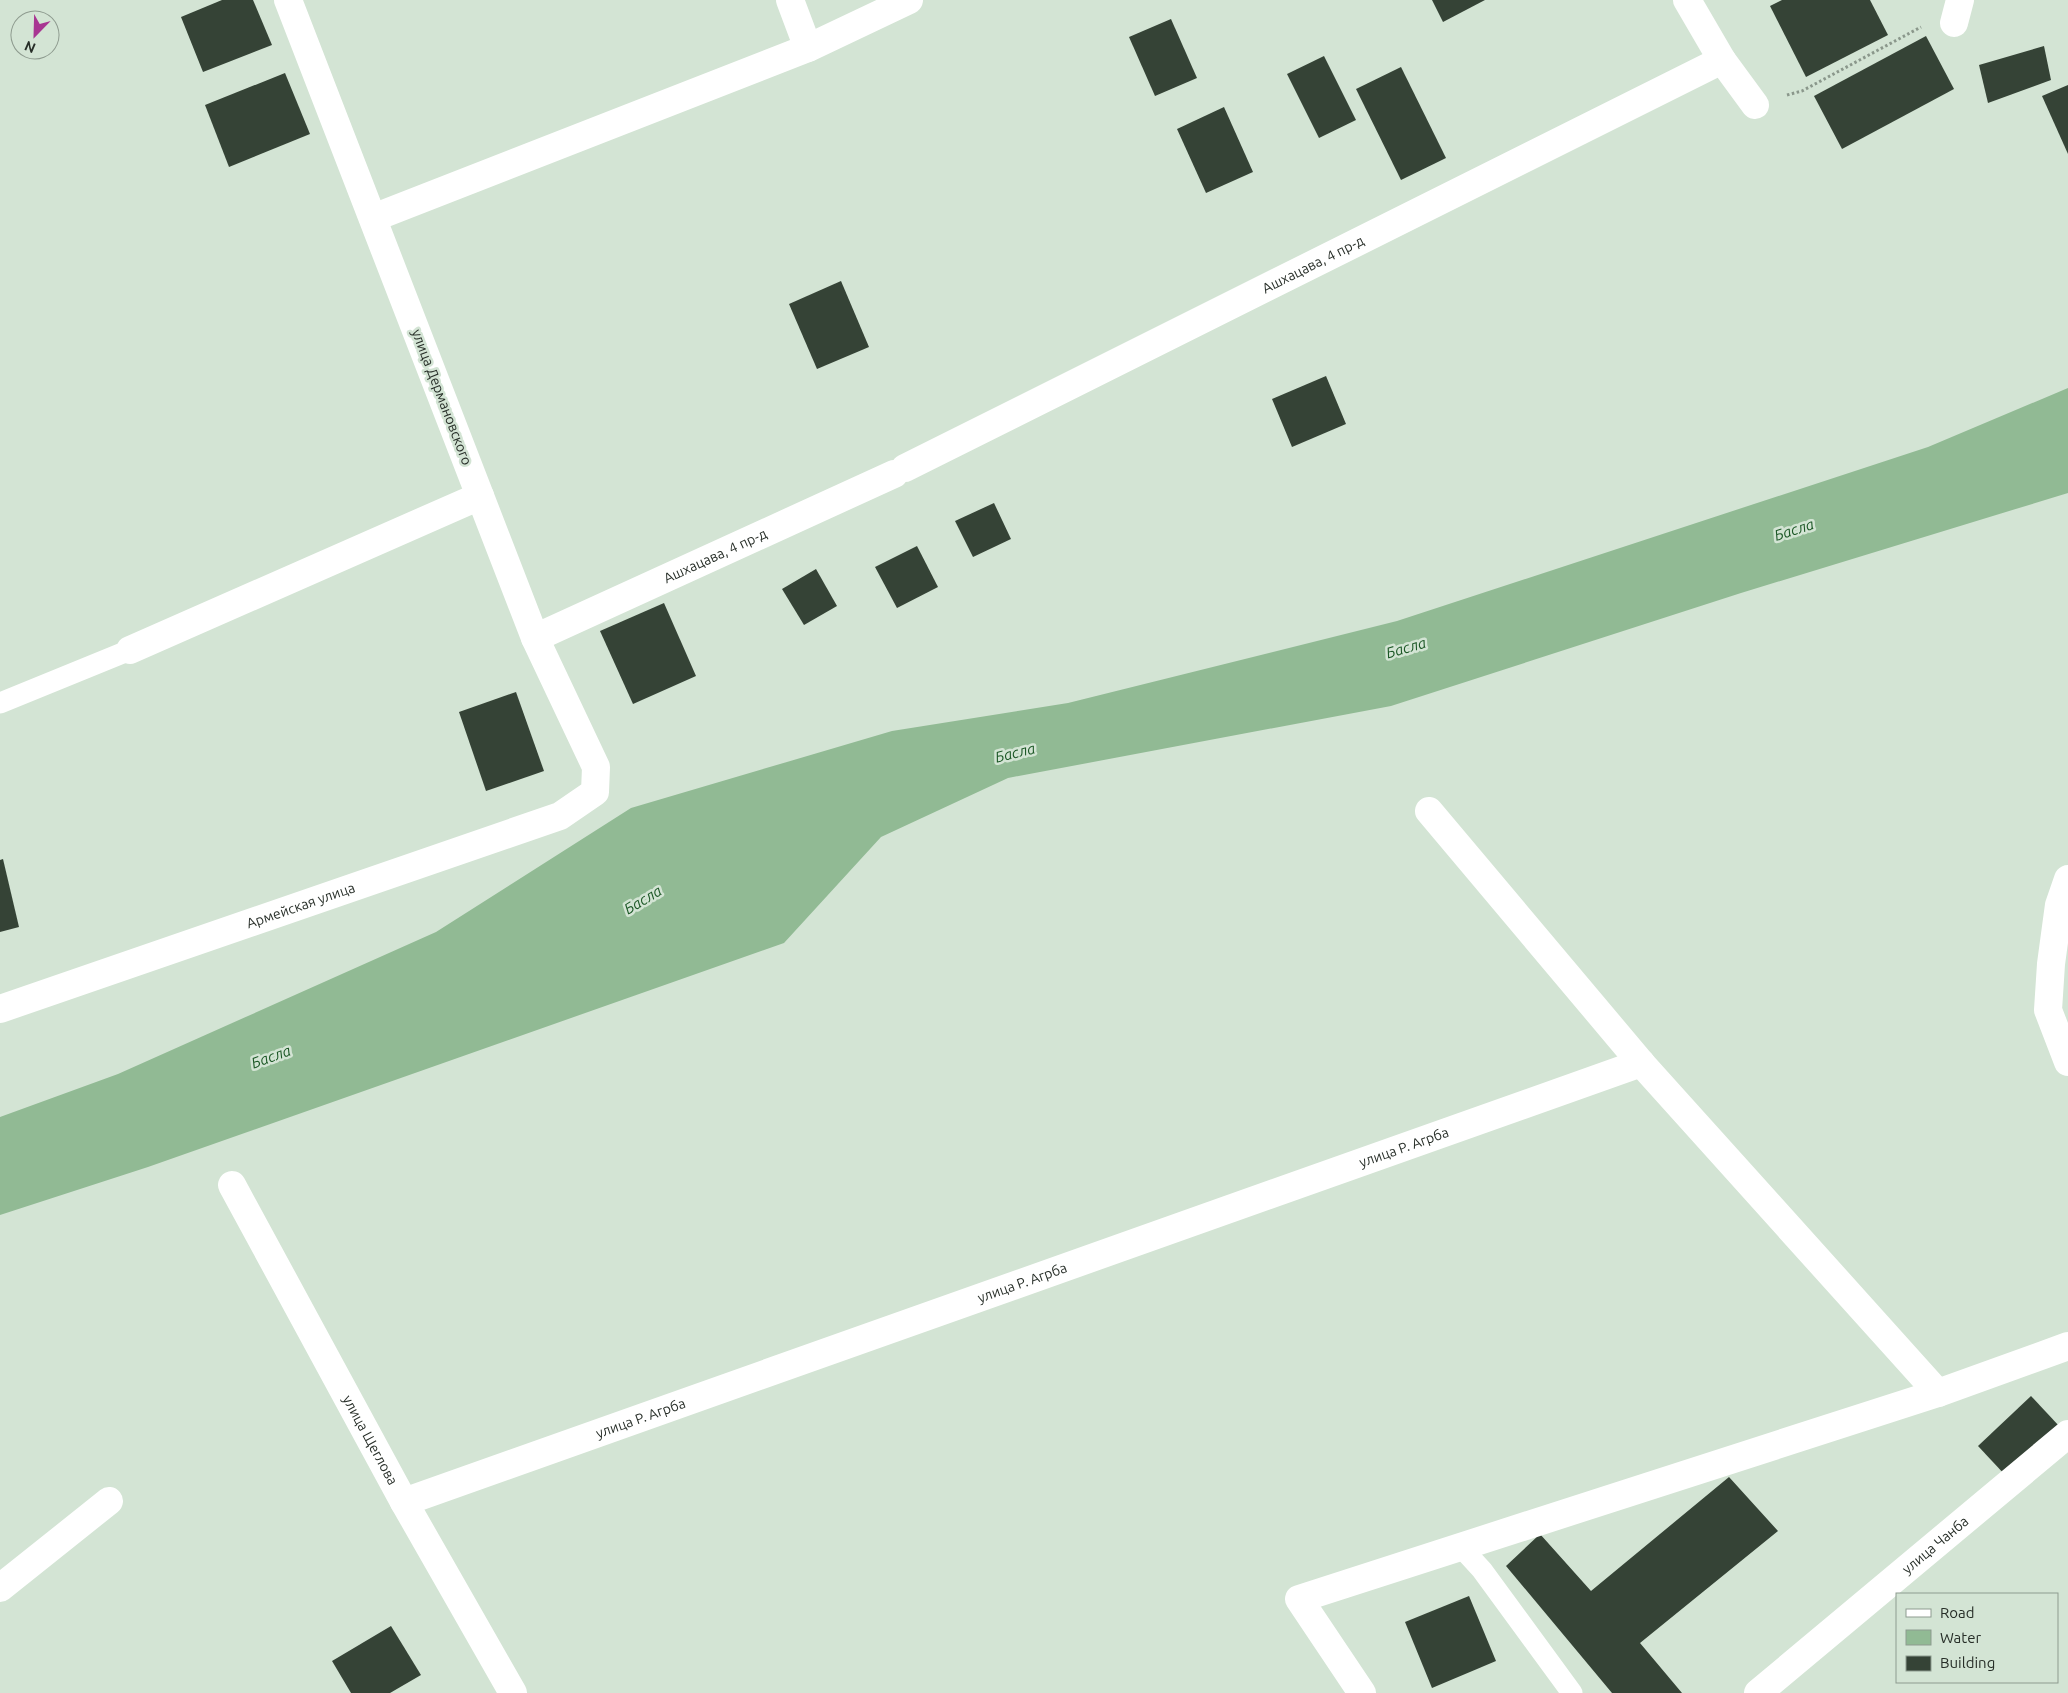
<svg xmlns="http://www.w3.org/2000/svg" width="2068" height="1693" viewBox="0 0 2068 1693" font-family="Ubuntu,sans-serif">
  <style>
    .water { fill: #91ba94 }
    .building { fill: #354336 }
    .lines { fill: none; stroke-linecap: round; stroke-linejoin: round }
    .path { stroke: #8a978b; stroke-width: 3; stroke-dasharray: 2.5 2.5; stroke-linecap: butt }
    .lane { stroke: #fff; stroke-width: 21 }
    .street { stroke: #fff; stroke-width: 28 }
    .secondary { stroke: #fff; stroke-width: 28 }
    .labels { text-anchor: middle; stroke-width: 5; stroke-linejoin: round; paint-order: stroke }
    .street-label { font-size: 14px; fill: #272e28; stroke: #d3e4d4 }
    .water-label { font-size: 15px; font-style: italic; fill: #1b5725; stroke: #d3e4d4 }
  </style>
  <rect width="100%" height="100%" fill="#d3e4d4"/>
  <!-- water -->
  <polygon class="water" points="2068,388 2068,493 1741,593 1391,706 1008,778 881,837 784,943 148,1167 0,1215 0,1117 118,1074 436,932 631,808 892,731 1068,703 1397,621 1928,447"/>
  <!-- building -->
  <g class="building">
    <polygon points="222,0 253,0 272,45 203,72 181,17"/>
    <polygon points="1432,0 1485,0 1443,22"/>
    <polygon points="1782,0 1870,0 1888,35 1806,77 1770,6"/>
    <polygon points="1171,19 1197,78 1155,96 1129,37"/>
    <polygon points="1926,36 1954,89 1842,149 1814,96"/>
    <polygon points="2044,46 2051,80 1988,103 1979,65"/>
    <polygon points="1324,56 1356,120 1319,138 1287,74"/>
    <polygon points="1401,67 1446,158 1401,180 1356,89"/>
    <polygon points="285,73 310,134 229,167 205,105"/>
    <polygon points="2068,85 2068,154 2042,96"/>
    <polygon points="1224,107 1253,172 1206,193 1177,129"/>
    <polygon points="841,281 869,347 817,369 789,304"/>
    <polygon points="1326,376 1346,424 1292,447 1272,399"/>
    <polygon points="994,503 1011,539 973,557 955,521"/>
    <polygon points="917,546 938,587 897,608 875,567"/>
    <polygon points="816,569 837,606 804,625 782,589"/>
    <polygon points="664,603 696,676 633,704 600,631"/>
    <polygon points="516,692 544,771 486,791 459,712"/>
    <polygon points="3,859 19,927 0,932 0,860"/>
    <polygon points="2031,1396 2060,1427 2006,1476 1978,1446"/>
    <polygon points="1729,1477 1778,1531 1640,1643 1682,1693 1612,1693 1506,1566 1540,1534 1591,1591"/>
    <polygon points="1469,1596 1496,1661 1432,1688 1405,1622"/>
    <polygon points="391,1626 421,1675 390,1693 351,1693 332,1661"/>
  </g>
  <g class="lines">
    <!-- path -->
    <polyline class="path" points="1787,95 1802,91 1921,27"/>
    <!-- lane -->
    <g class="lane">
      <polyline points="0,703 130,650"/>
      <polyline points="1460,1546 1482,1570 1572,1693"/>
    </g>
    <!-- street -->
    <g class="street">
      <polyline points="790,0 808,48"/>
      <polyline points="1687,0 1722,60 1755,105"/>
      <polyline points="1954,23 1960,0"/>
      <polyline points="373,218 808,48 909,0"/>
      <path id="s1" d="M905 468 1722 60"/>
      <path id="s2" d="M535 638 894 474"/>
      <polyline points="130,650 480,496"/>
      <polyline points="1429,811 1641,1063 1938,1393"/>
      <polyline points="2068,879 2059,905 2051,964 2048,1010 2068,1062"/>
      <path id="s3" d="M0 1009 560 816 595 792 596 767 535 638 288 0"/>
      <path id="s4" d="M232 1185 404 1502 513 1693"/>
      <path id="s5" d="M404 1502 1641 1063"/>
      <polyline points="0,1588 109,1501"/>
      <polyline points="1362,1693 1299,1599 1938,1393 2068,1346"/>
    </g>
    <!-- secondary -->
    <path class="secondary" id="s6" d="M1758 1693 2068 1434"/>
  </g>
  <g class="labels">
    <!-- street labels -->
    <g class="street-label">
      <text dy="5" stroke="none"><textPath href="#s1" startOffset="456">Ашхацава, 4 пр-д</textPath></text>
      <text transform="translate(442 397) rotate(69)" y="5">улица Дермановского</text>
      <text dy="5" stroke="none"><textPath href="#s2" startOffset="198">Ашхацава, 4 пр-д</textPath></text>
      <text dy="5" stroke="none"><textPath href="#s3" startOffset="318">Армейская улица</textPath></text>
      <text dy="5" stroke="none"><textPath href="#s5" startOffset="1061">улица Р. Агрба</textPath></text>
      <text dy="5" stroke="none"><textPath href="#s5" startOffset="656">улица Р. Агрба</textPath></text>
      <text dy="5" stroke="none"><textPath href="#s5" startOffset="251">улица Р. Агрба</textPath></text>
      <text dy="5" stroke="none"><textPath href="#s4" startOffset="290">улица Щеглова</textPath></text>
      <text dy="5" stroke="none"><textPath href="#s6" startOffset="231">улица Чанба</textPath></text>
    </g>
    <!-- water labels -->
    <g class="water-label">
      <text transform="translate(1794 530) rotate(-18)" y="5">Басла</text>
      <text transform="translate(1406 648) rotate(-16)" y="5">Басла</text>
      <text transform="translate(1015 753) rotate(-14)" y="5">Басла</text>
      <text transform="translate(643 900) rotate(-31)" y="5">Басла</text>
      <text transform="translate(271 1057) rotate(-20)" y="5">Басла</text>
    </g>
  </g>
  <!-- legend -->
  <rect x="1896" y="1593" width="162" height="90" fill="#d3e4d4" stroke="#8e9b8f"/>
  <rect x="1906" y="1609" width="25" height="8" fill="#ffffff" stroke="#8e9b8f"/>
  <text x="1940" y="1618" font-size="15" fill="#272e28">Road</text>
  <rect x="1906" y="1630" width="25" height="15" fill="#91ba94" stroke="#8e9b8f"/>
  <text x="1940" y="1643" font-size="15" fill="#272e28">Water</text>
  <rect x="1906" y="1656" width="25" height="15" fill="#354336" stroke="#8e9b8f"/>
  <text x="1940" y="1668" font-size="15" fill="#272e28">Building</text>
  <!-- north arrow -->
  <g transform="translate(35 35) rotate(203)"><circle r="24" fill="#d3e4d4" stroke="#8e9b8f"/>
  <path d="M0-4L9 19L0 12L-9 19Z" fill="#a83692"/>
  <text y="-8" font-size="14" font-weight="bold" text-anchor="middle" fill="#272e28">N</text>
  </g>
</svg>
